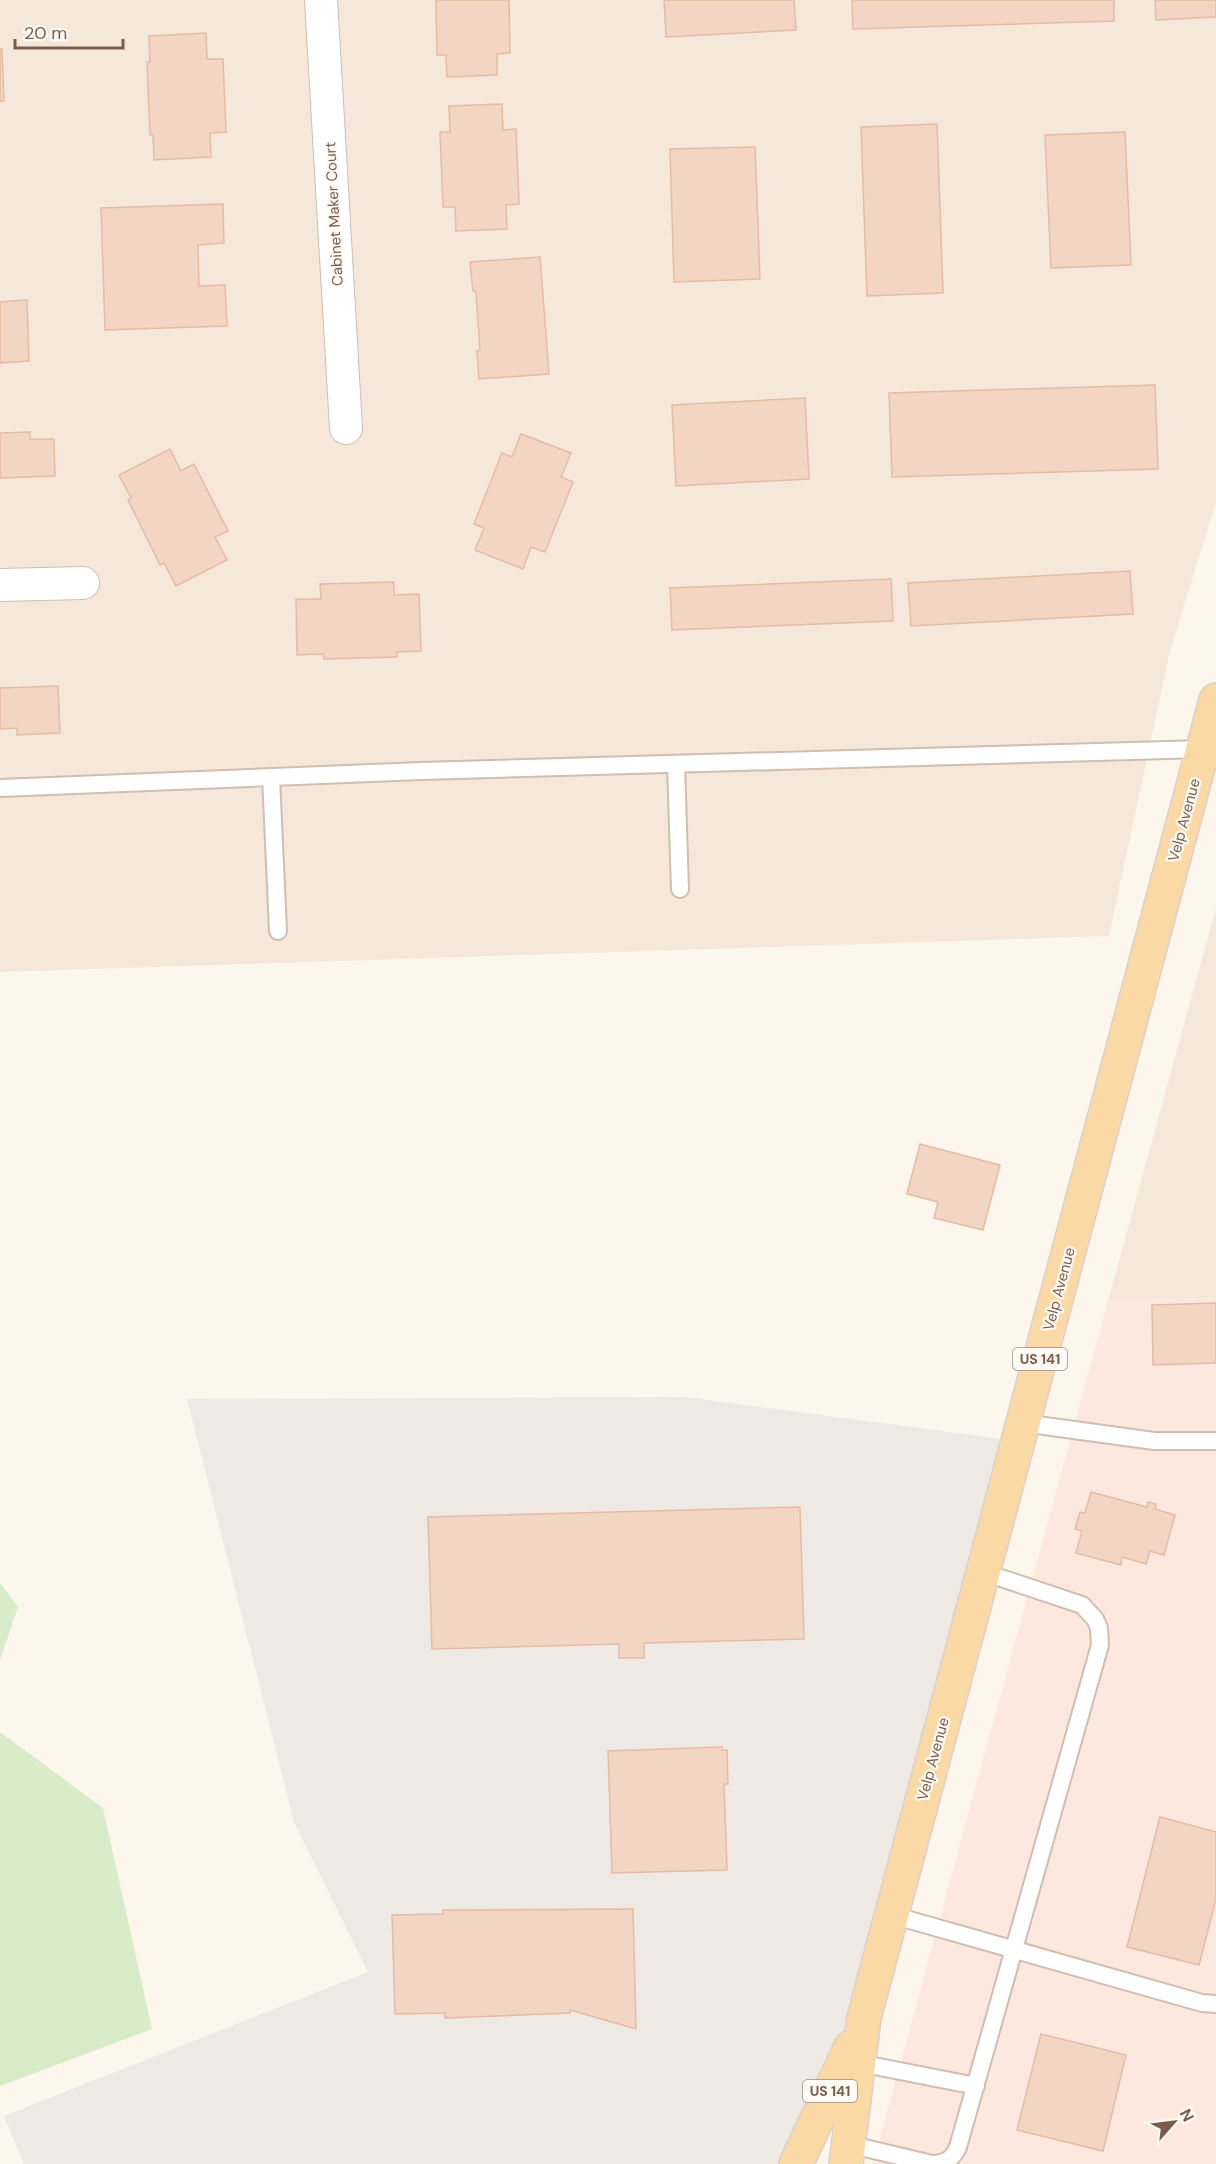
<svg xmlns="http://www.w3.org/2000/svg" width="1216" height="2164" viewBox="0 0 1216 2164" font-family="'DM Sans',sans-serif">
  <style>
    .residential { fill: #f5e8da }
    .commercial { fill: #fde8e0 }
    .industrial { fill: #efe9e4 }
    .green { fill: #d8ecc9 }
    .building { fill: #f3d5c3; stroke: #e6bba3; stroke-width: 1.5 }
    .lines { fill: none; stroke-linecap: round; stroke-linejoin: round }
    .lane-casing { stroke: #d1beb0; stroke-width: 20 }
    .street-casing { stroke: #d1beb0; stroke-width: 34 }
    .primary-casing { stroke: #dad1cd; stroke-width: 36 }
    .lane { stroke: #fff; stroke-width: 16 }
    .street { stroke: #fff; stroke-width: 32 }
    .primary { stroke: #fbd9a5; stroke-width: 33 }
    .labels { text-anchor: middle; stroke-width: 4.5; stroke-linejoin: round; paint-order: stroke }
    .shield { fill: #fffaf3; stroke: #a28b7f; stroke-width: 1.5 }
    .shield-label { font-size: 14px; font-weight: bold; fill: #7a5c4d }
    .street-label { font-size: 15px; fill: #7a5c4d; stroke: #fffaf3 }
  </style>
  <rect width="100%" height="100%" fill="#fdf6ec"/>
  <!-- residential -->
  <g class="residential">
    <polygon points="0,0 1216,0 1216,502 1170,651 1109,936 0,972"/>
    <polygon points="1216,908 1216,1298 1108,1301"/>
  </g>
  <!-- commercial -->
  <polygon class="commercial" points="1216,1298 1216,2164 873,2164 1108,1301"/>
  <!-- industrial -->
  <polygon class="industrial" points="685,1397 1018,1441 864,2018 796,2164 24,2164 4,2116 368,1972 294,1822 187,1399"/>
  <!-- green -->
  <g class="green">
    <polygon points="0,1583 18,1607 0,1660"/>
    <polygon points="0,1732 103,1808 152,2029 0,2086"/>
  </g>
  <!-- building -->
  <g class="building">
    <polygon points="436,0 509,0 510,53 497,54 497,75 447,77 446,55 437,55"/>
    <polygon points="664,0 794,0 796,30 666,37"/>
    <polygon points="852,0 1114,0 1114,21 853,29"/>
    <polygon points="1155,0 1216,0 1216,17 1156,20"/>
    <polygon points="206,33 207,59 223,59 226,132 210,133 211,157 154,160 153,135 150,135 147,62 150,62 149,36"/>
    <polygon points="0,49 2,49 4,101 0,101"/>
    <polygon points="502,104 503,130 516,129 519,204 506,205 507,229 456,231 455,207 443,207 440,132 450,132 449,106"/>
    <polygon points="937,124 943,293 867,296 861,127"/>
    <polygon points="1125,132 1131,265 1051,268 1045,135"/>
    <polygon points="755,147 760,279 674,282 670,149"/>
    <polygon points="223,204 224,243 198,245 199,286 225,285 227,326 105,330 101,208"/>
    <polygon points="540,257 549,374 479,379 477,351 480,350 476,292 473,291 470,262"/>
    <polygon points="27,300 29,361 0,363 0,302"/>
    <polygon points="1155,385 1158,469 892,477 889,393"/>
    <polygon points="805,398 809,479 676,486 672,405"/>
    <polygon points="30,432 30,439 54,439 55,476 0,478 0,433"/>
    <polygon points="521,434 571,453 561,477 573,482 545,552 531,547 523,569 475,550 484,528 474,524 502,453 512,457"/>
    <polygon points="170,449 181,471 194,464 228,531 215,537 227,560 176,586 164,563 160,565 128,500 131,498 119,475"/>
    <polygon points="1130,571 1133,614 911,626 908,583"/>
    <polygon points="891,579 893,621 672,630 670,588"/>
    <polygon points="394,582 394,595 419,594 421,651 397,652 397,657 324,659 323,654 297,655 296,599 321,599 320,584"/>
    <polygon points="58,686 60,733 17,735 17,728 0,729 0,688"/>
    <polygon points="920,1144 1000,1165 983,1230 934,1218 938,1202 907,1194"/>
    <polygon points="1216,1303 1216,1363 1153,1365 1152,1305"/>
    <polygon points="1091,1492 1147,1507 1148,1502 1156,1504 1155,1509 1175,1515 1164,1555 1150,1551 1146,1564 1122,1557 1121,1565 1076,1553 1082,1531 1075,1529 1080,1512 1085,1513"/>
    <polygon points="800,1507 804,1639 644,1643 644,1658 619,1658 619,1644 432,1649 428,1517"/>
    <polygon points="722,1747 722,1750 727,1750 728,1784 724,1784 727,1870 612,1873 608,1751"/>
    <polygon points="1160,1817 1216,1832 1216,1899 1199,1965 1127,1947"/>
    <polygon points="633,1909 636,2029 570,2010 570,2013 445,2018 445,2013 395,2014 392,1915 443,1914 443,1910"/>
    <polygon points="1041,2034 1126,2055 1103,2151 1017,2130"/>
  </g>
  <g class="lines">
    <!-- lane casing -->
    <g class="lane-casing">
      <g id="lane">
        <polyline points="676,764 680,889"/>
        <polyline points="271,777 278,931"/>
        <polyline points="0,788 421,771 1203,749"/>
        <polyline points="1023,1423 1154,1441 1216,1441"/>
        <polyline points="892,1915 1202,2003 1216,2004"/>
        <polyline points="859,2063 976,2086"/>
        <polyline points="848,2144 932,2164"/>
        <path d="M935 2164C948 2162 953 2158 958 2147L1100 1645 1099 1628 1095 1619 1082 1605 983 1572"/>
      </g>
    </g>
    <!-- street casing -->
    <g class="street-casing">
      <g id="street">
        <polyline points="321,0 346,428"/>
        <polyline points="0,585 83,583"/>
      </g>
    </g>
    <!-- primary casing -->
    <g class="primary-casing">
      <g id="primary">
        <polyline points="796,2164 851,2047"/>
        <polyline points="846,2164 864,2018 1216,700"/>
      </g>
    </g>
    <!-- lane -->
    <use href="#lane" class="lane"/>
    <!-- street -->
    <use href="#street" class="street"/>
    <!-- primary -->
    <use href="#primary" class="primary"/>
  </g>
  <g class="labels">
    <!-- shield labels -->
    <g class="shield">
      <rect x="1013" y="1348" width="54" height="22" rx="4.5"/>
      <rect x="803" y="2080" width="54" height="22" rx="4.5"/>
    </g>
    <g class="shield-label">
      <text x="1040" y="1364">US 141</text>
      <text x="830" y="2096">US 141</text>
    </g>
    <!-- street labels -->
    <g class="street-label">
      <text transform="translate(334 214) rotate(-93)" y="5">Cabinet Maker Court</text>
      <text transform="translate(1184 820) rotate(-75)" y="5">Velp Avenue</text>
      <text transform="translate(1059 1289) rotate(-75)" y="5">Velp Avenue</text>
      <text transform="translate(933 1759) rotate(-75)" y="5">Velp Avenue</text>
    </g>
  </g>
  <!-- north arrow -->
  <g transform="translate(1174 2122) rotate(62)" stroke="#fffaf3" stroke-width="4.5" paint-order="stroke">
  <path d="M0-4.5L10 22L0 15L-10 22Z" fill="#7a5c4d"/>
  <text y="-9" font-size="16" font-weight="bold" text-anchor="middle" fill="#7a5c4d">N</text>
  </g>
  <!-- scale -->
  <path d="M15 39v9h108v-9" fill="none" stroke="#7a5c4d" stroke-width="3"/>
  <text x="24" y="39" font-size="18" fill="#7a5c4d" stroke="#fffaf3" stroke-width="4.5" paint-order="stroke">20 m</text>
</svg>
